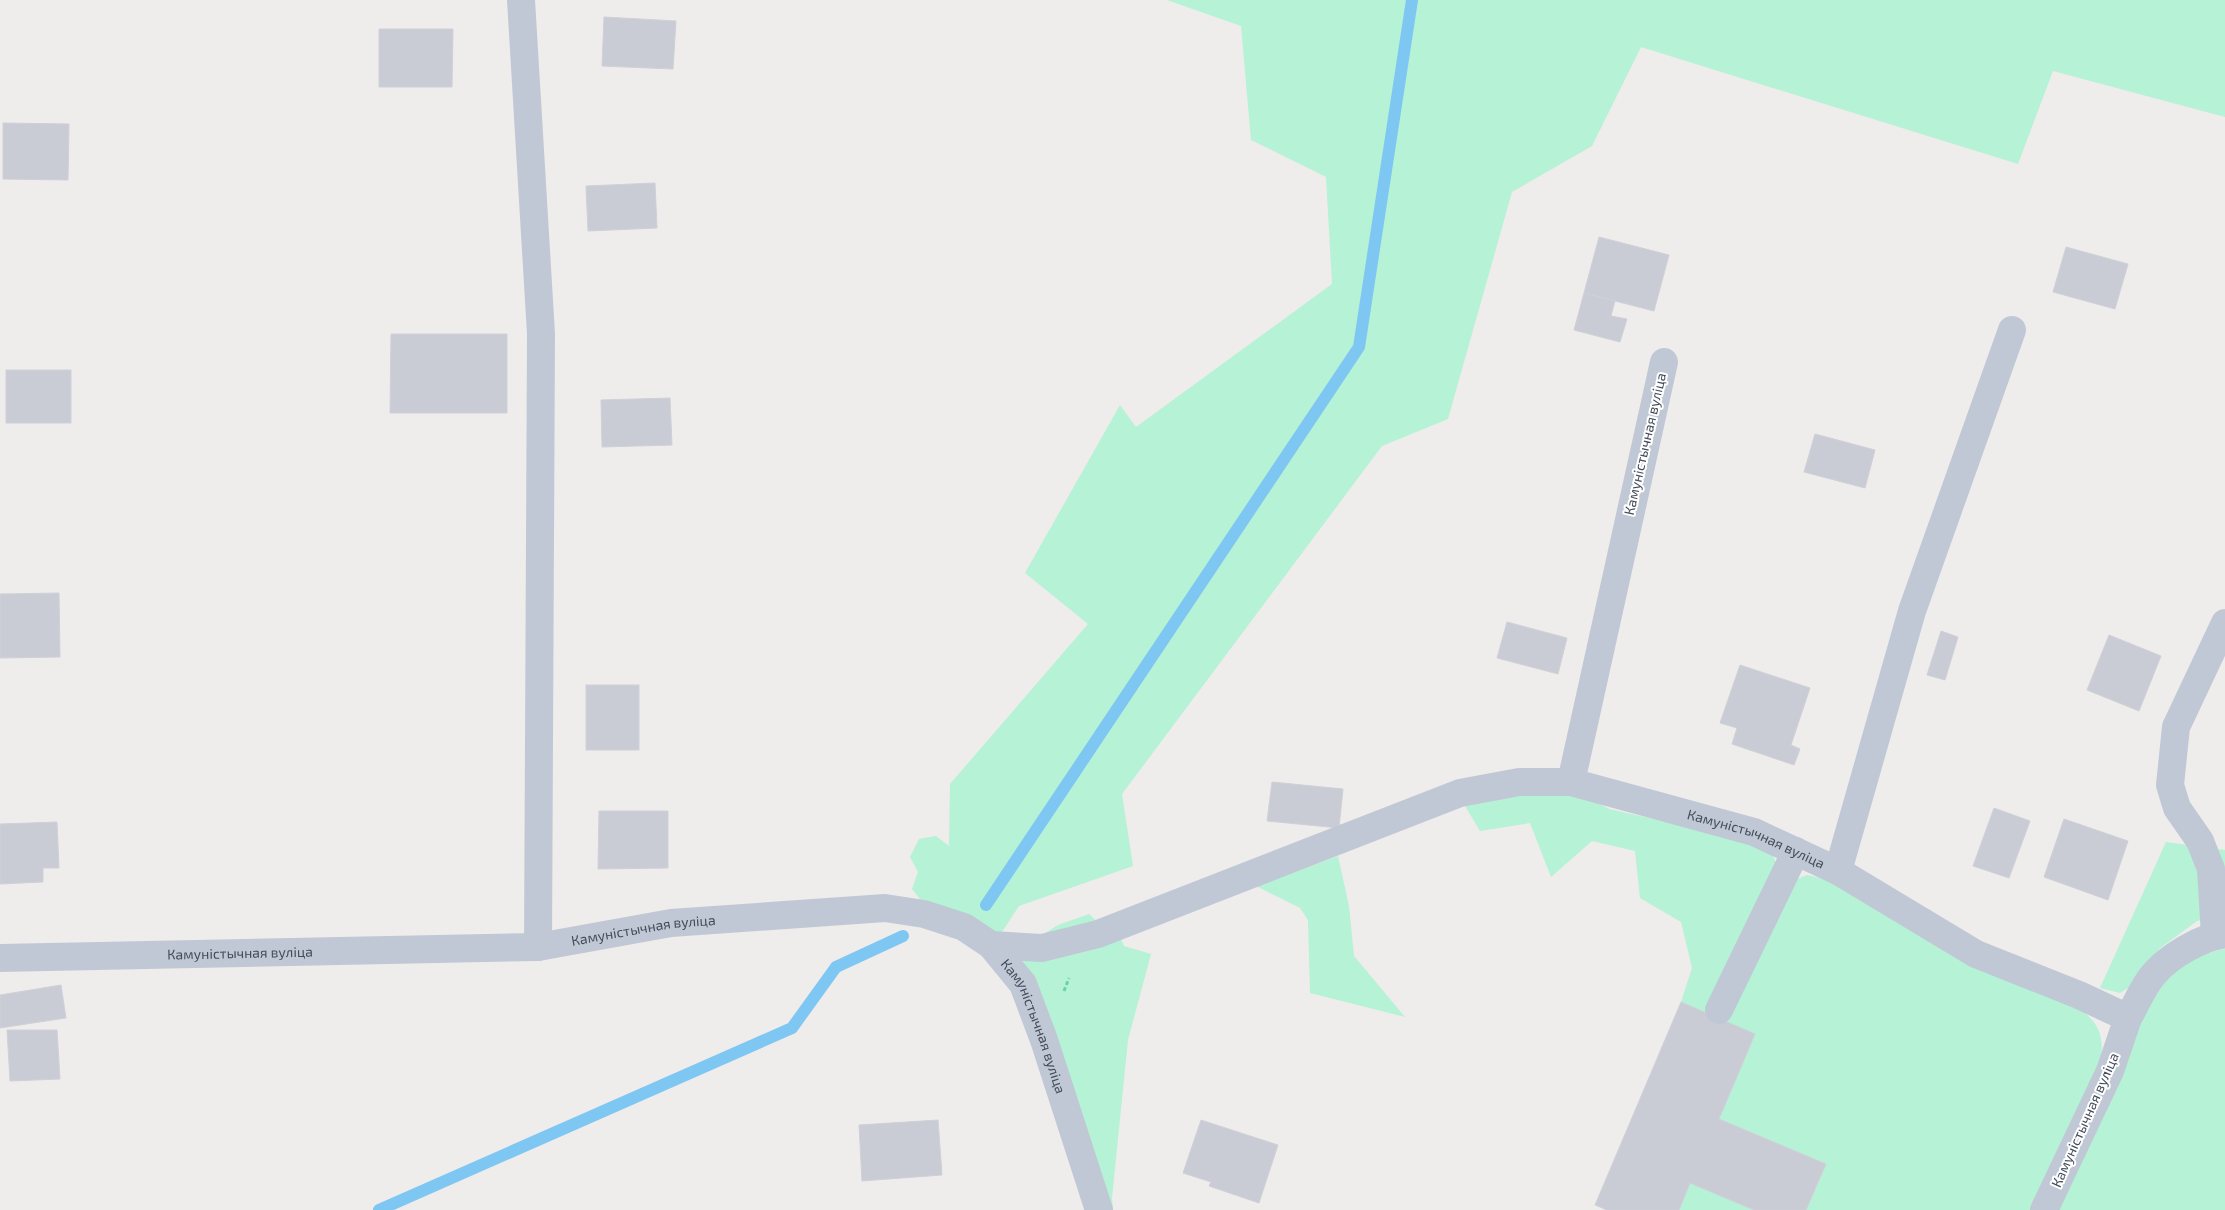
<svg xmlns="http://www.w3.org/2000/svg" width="2225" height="1210" viewBox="0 0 2225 1210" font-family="'Exo 2',sans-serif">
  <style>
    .green { fill: #b5f2d6 }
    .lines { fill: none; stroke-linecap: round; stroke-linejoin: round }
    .stream { stroke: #7ec7f2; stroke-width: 12 }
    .building { fill: #caccd5; stroke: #cfd0d8 }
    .path { stroke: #6bd2b0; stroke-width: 3; stroke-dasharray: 4 2.5; stroke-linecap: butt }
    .minor { stroke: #c1c8d5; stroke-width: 28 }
    .labels { text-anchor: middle; stroke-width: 4; stroke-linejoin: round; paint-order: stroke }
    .street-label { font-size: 14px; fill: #434c5b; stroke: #fff }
  </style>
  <rect width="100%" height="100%" fill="#efecec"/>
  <!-- green -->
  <g class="green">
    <polygon points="1167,0 2225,0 2225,117 2053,71 2018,164 1641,47 1592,146 1512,192 1448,419 1382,446 1122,794 1133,866 1019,906 998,938 1034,940 1058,925 1089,914 1102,926 1117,930 1124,946 1151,954 1128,1040 1112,1198 1113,1210 1107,1202 1032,979 923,903 912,889 918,872 910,857 919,839 936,836 949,846 950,784 1088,624 1025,573 1120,405 1136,427 1332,284 1326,177 1251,140 1241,26"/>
    <polygon points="1520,790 1581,793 1609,809 1734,837 1773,855 1777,866 1707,1013 1681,1002 1692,968 1681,922 1640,898 1635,851 1592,841 1551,877 1530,823 1480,831 1462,801"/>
    <polygon points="2166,842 2225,850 2225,915 2197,921 2159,949 2138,982 2120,993 2100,988"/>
    <polygon points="1338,856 1349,906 1354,956 1405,1017 1310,993 1308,920 1300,908 1256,886"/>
    <path d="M1807 875 1829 880 2076 1006C2100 1023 2105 1036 2100 1065L2031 1210H1806L1826 1164 1719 1119 1755 1034 1724 1021 1790 882Z"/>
    <polygon points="2225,948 2225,1210 2058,1210 2137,1025 2161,983 2188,960"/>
    <polygon points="1690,1183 1754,1210 1679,1210"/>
  </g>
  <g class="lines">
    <!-- stream -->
    <g class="stream">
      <polyline points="986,905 1359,347 1412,0"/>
      <polyline points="379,1210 792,1028 836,967 903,936"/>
    </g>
  </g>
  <!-- building -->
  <g class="building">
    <polygon points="604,17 676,21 673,69 602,66"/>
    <polygon points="379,29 453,29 452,87 379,87"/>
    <polygon points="3,123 69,124 68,180 3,179"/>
    <polygon points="655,183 657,228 588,231 586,186"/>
    <polygon points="1599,237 1669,255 1654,311 1584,293"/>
    <polygon points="2066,247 2128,264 2115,309 2053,292"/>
    <polygon points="1584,293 1615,301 1611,316 1627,319 1620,342 1574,330"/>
    <polygon points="391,334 507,334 507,413 390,413"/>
    <rect x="6" y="370" width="65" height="53"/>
    <polygon points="670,398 672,445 602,447 601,400"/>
    <polygon points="1815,434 1875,450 1865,488 1804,472"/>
    <polygon points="59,593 60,657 0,658 0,594"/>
    <polygon points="1507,622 1567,638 1558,674 1497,658"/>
    <polygon points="1941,631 1958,637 1945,680 1927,675"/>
    <polygon points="2109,635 2161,656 2139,711 2087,690"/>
    <polygon points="1740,665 1810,688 1791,745 1800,749 1794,765 1732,744 1737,728 1720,723"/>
    <rect x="586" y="685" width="53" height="65"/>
    <polygon points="1272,782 1343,789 1339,828 1267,821"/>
    <polygon points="1994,808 2030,821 2009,878 1973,866"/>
    <polygon points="599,811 668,811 668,868 598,869"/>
    <polygon points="2064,819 2128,841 2108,900 2044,877"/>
    <polygon points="57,822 59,868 43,868 43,882 0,884 0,824"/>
    <polygon points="61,985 66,1018 0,1028 0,995"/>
    <polygon points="1681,1002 1755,1034 1719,1119 1826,1164 1806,1210 1754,1210 1690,1183 1679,1210 1607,1210 1595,1205"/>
    <polygon points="7,1030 57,1030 60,1079 10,1081"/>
    <polygon points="938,1120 942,1175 862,1181 859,1125"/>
    <polygon points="1201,1120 1278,1145 1259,1203 1209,1186 1211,1182 1183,1173"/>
  </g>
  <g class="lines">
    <!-- path -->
    <polyline class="path" points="1064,991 1069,978"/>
    <!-- minor -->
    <g class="minor">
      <polyline points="521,0 541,334 538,947"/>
      <path id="s1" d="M1664 362 1571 782 1754 832 1838 871 1976 954 2079 995 2128 1018 2110 1071 2044 1210"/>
      <polyline points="1838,871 1912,611 2012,330"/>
      <polyline points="2215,936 2211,869 2200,841 2177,808 2170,785 2176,727 2225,623"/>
      <polyline points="991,945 1042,948 1098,934 1460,793 1519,782 1571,782"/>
      <path id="s2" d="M0 958 538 947 671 923 885 908 924 914 964 927 991 945 1023 984 1044 1040 1099 1210"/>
      <polyline points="1719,1010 1796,851"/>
      <path d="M2128 1018C2136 1005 2143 986 2154 974 2169 956 2202 937 2225 934"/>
    </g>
  </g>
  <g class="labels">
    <!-- street labels -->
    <g class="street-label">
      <text transform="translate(1645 444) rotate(-77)" y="5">Камуністычная вуліца</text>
      <text dy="5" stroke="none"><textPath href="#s1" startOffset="624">Камуністычная вуліца</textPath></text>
      <text dy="5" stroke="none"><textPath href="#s2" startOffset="645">Камуністычная вуліца</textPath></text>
      <text dy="5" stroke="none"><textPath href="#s2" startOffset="240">Камуністычная вуліца</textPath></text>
      <text dy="5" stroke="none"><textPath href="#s2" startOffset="1095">Камуністычная вуліца</textPath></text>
      <text transform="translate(2085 1120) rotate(-66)" y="5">Камуністычная вуліца</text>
    </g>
  </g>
</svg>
